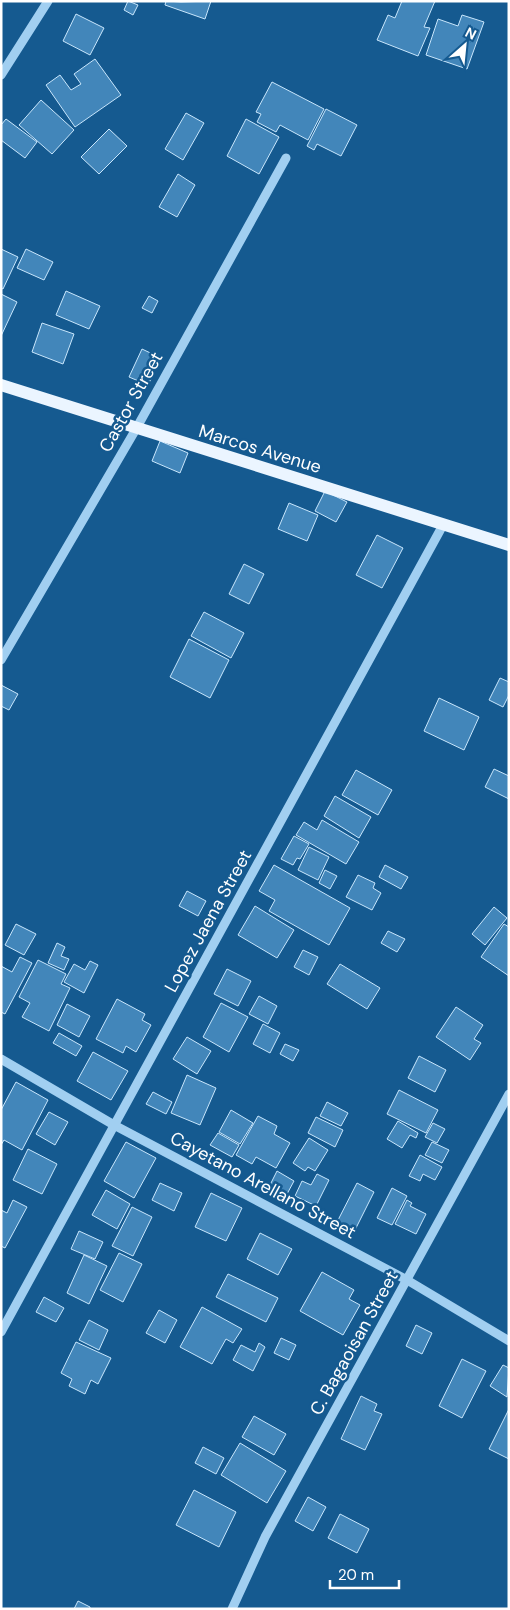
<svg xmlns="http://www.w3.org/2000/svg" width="510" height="1610" viewBox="0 0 510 1610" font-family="'DM Sans',sans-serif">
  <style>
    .building { fill: #4286ba; stroke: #c8e6fc }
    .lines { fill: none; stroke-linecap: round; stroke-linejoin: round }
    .minor { stroke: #a1cff1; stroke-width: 9 }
    .major { stroke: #ebf5ff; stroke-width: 12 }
    .labels { text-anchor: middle; stroke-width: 5; stroke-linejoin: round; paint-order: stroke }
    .street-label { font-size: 18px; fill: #fff; stroke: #155a90 }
  </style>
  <rect width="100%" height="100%" fill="#155a90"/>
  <!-- building -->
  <g class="building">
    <polygon points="128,1 138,5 133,15 124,10"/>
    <polygon points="166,1 181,2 211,1 205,19 165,5"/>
    <polygon points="402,1 435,1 424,27 430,28 418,56 377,40 388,15 395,18"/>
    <polygon points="76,14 104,28 90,55 63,41"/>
    <polygon points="462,15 484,22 467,69 426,55 438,19 458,26"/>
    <polygon points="95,59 121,95 75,127 46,85 60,75 71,90 81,84 74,74"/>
    <polygon points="272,82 324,109 308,140 280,125 276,132 257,122 261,114 256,112"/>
    <polygon points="41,100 74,130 52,154 19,125"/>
    <polygon points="326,109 357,125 341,156 317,144 314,150 307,146"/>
    <polygon points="186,113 204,123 183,160 165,149"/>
    <polygon points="6,119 37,142 25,158 1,140 1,125"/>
    <polygon points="246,119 279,137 259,174 227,156"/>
    <polygon points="109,129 127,146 99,174 81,157"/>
    <polygon points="178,174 195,185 177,217 159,207"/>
    <polygon points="1,249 18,257 3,289 1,288"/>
    <polygon points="26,249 53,262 44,280 17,268"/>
    <polygon points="66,291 100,306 89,329 56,315"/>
    <polygon points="1,294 17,302 1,336"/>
    <polygon points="149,296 158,301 152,313 142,308"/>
    <polygon points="42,323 74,334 63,364 32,352"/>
    <polygon points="142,349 161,358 148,385 129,377"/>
    <polygon points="160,441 188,453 180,473 152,461"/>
    <polygon points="325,491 347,502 336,522 315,511"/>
    <polygon points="289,503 318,515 307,541 278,529"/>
    <polygon points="377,535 403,548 382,588 356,575"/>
    <polygon points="244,564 264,574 249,604 229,594"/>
    <polygon points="204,612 244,633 231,658 191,636"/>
    <polygon points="189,639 229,660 210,698 170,677"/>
    <polygon points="500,678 509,682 509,695 503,707 489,700"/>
    <polygon points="1,685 18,694 9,710 1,706"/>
    <polygon points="439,698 479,717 464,750 424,731"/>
    <polygon points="494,769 509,776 509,799 485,787"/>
    <polygon points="356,770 392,790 378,815 342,795"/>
    <polygon points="335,796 371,817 359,838 324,816"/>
    <polygon points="322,820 359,842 346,864 296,835 304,822 317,830"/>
    <polygon points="294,836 309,844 300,859 297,858 293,865 281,859"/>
    <polygon points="309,847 329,857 318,880 298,870"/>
    <polygon points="274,865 350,908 329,945 269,911 275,900 259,891"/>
    <polygon points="385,865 408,877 401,889 379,877"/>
    <polygon points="325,870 337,876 330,889 319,883"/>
    <polygon points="358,875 375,883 373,888 381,893 372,910 346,897"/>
    <polygon points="187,891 206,901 198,916 179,906"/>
    <polygon points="255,906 294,930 277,958 238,935"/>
    <polygon points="494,907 507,918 485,945 472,934"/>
    <polygon points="16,924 36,934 24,955 5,945"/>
    <polygon points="504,924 509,927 509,976 481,957"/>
    <polygon points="388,931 405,939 397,952 381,943"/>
    <polygon points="57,943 65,947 61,956 69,959 64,970 48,963"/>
    <polygon points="303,950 318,957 309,975 294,967"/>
    <polygon points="20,957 32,963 5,1014 1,1012 1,966 12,972"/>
    <polygon points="38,960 66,974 61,984 70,988 49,1031 22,1017 30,1003 19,997"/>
    <polygon points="90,961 98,965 84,993 64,982 74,964 85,970"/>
    <polygon points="340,964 380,988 367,1009 327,984"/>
    <polygon points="227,969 251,981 238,1006 214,994"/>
    <polygon points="259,996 277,1006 268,1024 249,1014"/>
    <polygon points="117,999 145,1014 142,1020 151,1025 136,1052 126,1046 123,1053 96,1039"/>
    <polygon points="221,1003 248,1017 229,1052 203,1037"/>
    <polygon points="67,1004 90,1016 79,1037 57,1025"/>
    <polygon points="456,1007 483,1025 474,1039 481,1043 470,1060 436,1037"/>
    <polygon points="263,1024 280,1033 270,1053 253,1044"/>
    <polygon points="59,1033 82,1046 76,1056 53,1043"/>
    <polygon points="187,1037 211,1051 197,1074 173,1059"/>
    <polygon points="285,1044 299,1050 293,1061 280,1054"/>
    <polygon points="93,1052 128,1071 111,1100 77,1081"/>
    <polygon points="419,1056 446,1070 435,1092 408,1078"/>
    <polygon points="187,1075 216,1088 200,1125 171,1113"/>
    <polygon points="16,1082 48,1100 22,1150 4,1140 1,1145 1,1110"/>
    <polygon points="399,1090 438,1110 426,1133 387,1114"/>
    <polygon points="153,1092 172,1102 166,1114 146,1104"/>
    <polygon points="327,1102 348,1113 341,1126 320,1116"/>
    <polygon points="231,1110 253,1123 240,1144 219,1132"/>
    <polygon points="49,1112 68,1122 55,1145 36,1134"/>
    <polygon points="258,1116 277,1126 274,1134 290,1143 276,1168 256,1157 252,1164 236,1155"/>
    <polygon points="316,1117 343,1130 335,1147 308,1133"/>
    <polygon points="398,1121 418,1133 416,1138 410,1135 402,1148 387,1139"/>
    <polygon points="433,1123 445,1129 437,1143 425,1137"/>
    <polygon points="218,1133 239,1145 232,1157 210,1145"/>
    <polygon points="309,1138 328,1150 315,1171 308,1167 305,1171 293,1163"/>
    <polygon points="126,1142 156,1158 134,1198 104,1181"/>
    <polygon points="432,1142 449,1150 442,1163 425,1155"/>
    <polygon points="28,1149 57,1164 42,1194 13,1180"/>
    <polygon points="420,1155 442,1167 435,1180 423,1174 420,1181 409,1176"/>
    <polygon points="277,1171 294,1181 287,1194 270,1185"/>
    <polygon points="317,1174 329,1180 316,1206 295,1196 302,1181 311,1185"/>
    <polygon points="160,1183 182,1193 174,1211 152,1200"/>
    <polygon points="357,1183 374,1192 354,1232 336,1224"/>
    <polygon points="392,1188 407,1196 392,1225 377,1218"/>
    <polygon points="106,1190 130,1204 117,1229 92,1215"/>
    <polygon points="211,1193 242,1208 226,1241 195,1227"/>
    <polygon points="13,1200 27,1207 5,1248 1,1246 1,1210 7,1213"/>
    <polygon points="407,1200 412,1203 410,1206 426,1214 416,1234 395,1224"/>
    <polygon points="132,1207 152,1217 133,1256 112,1246"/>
    <polygon points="79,1231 103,1242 95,1259 71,1249"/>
    <polygon points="260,1233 292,1249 278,1275 247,1259"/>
    <polygon points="119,1253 142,1264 123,1302 100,1290"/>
    <polygon points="84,1255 107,1266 89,1304 67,1293"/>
    <polygon points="322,1272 354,1290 349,1299 360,1305 343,1335 300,1311"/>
    <polygon points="228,1274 278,1298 266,1322 216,1297"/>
    <polygon points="44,1297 64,1308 56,1322 36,1312"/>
    <polygon points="202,1307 242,1329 233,1343 226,1339 212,1364 180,1347"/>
    <polygon points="159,1310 177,1320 165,1343 146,1333"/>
    <polygon points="89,1320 108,1330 99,1350 79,1340"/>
    <polygon points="416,1325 432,1333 422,1354 406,1346"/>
    <polygon points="281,1338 296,1345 289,1360 274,1353"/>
    <polygon points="76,1342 111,1358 98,1384 91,1380 85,1394 69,1386 72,1379 61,1373"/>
    <polygon points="259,1343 265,1347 253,1371 233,1360 241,1345 255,1352"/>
    <polygon points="462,1359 486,1371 462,1418 439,1406"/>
    <polygon points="503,1365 509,1368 507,1397 490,1386"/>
    <polygon points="361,1396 377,1404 374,1411 382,1414 365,1450 341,1439"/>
    <polygon points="509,1409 509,1459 489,1449"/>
    <polygon points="254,1416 286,1434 274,1455 242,1437"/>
    <polygon points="240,1443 286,1471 267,1503 221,1475"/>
    <polygon points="203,1447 224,1458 216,1474 195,1463"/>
    <polygon points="194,1490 236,1512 219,1547 176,1525"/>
    <polygon points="308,1497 326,1507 313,1531 295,1521"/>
    <polygon points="340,1514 369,1529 357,1553 328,1538"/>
    <polygon points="78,1601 90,1607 90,1609 74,1609"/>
  </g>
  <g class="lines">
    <!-- minor -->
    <g class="minor">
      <polyline points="1,75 48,1"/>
      <polyline points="1,660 136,429 286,158"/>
      <polyline points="1,1059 114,1125 407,1280 509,1341"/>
      <polyline points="1,1332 443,525"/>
      <polyline points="232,1609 265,1537 509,1094"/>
    </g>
    <!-- major -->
    <polyline class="major" points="1,385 509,545"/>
  </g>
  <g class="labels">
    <!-- street labels -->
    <g class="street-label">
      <text transform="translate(131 402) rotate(-61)" y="6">Castor Street</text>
      <text transform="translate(260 449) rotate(17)" y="6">Marcos Avenue</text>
      <text transform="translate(208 921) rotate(-61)" y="6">Lopez Jaena Street</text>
      <text transform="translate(263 1185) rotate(28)" y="6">Cayetano Arellano Street</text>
      <text transform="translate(354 1343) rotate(-61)" y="6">C. Bagaoisan Street</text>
    </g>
  </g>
  <!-- border -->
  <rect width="510" height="1610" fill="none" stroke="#ffffff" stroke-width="5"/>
  <!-- north arrow -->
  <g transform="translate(465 45) rotate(27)" stroke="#155a90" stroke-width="4" paint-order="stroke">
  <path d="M0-4L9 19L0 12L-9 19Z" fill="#ffffff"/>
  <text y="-8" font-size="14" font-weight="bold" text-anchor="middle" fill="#ffffff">N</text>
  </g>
  <!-- scale -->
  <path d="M330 1580v8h69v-8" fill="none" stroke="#ffffff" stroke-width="2.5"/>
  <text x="338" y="1580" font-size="15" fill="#ffffff" stroke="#155a90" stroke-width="4" paint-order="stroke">20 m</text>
</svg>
